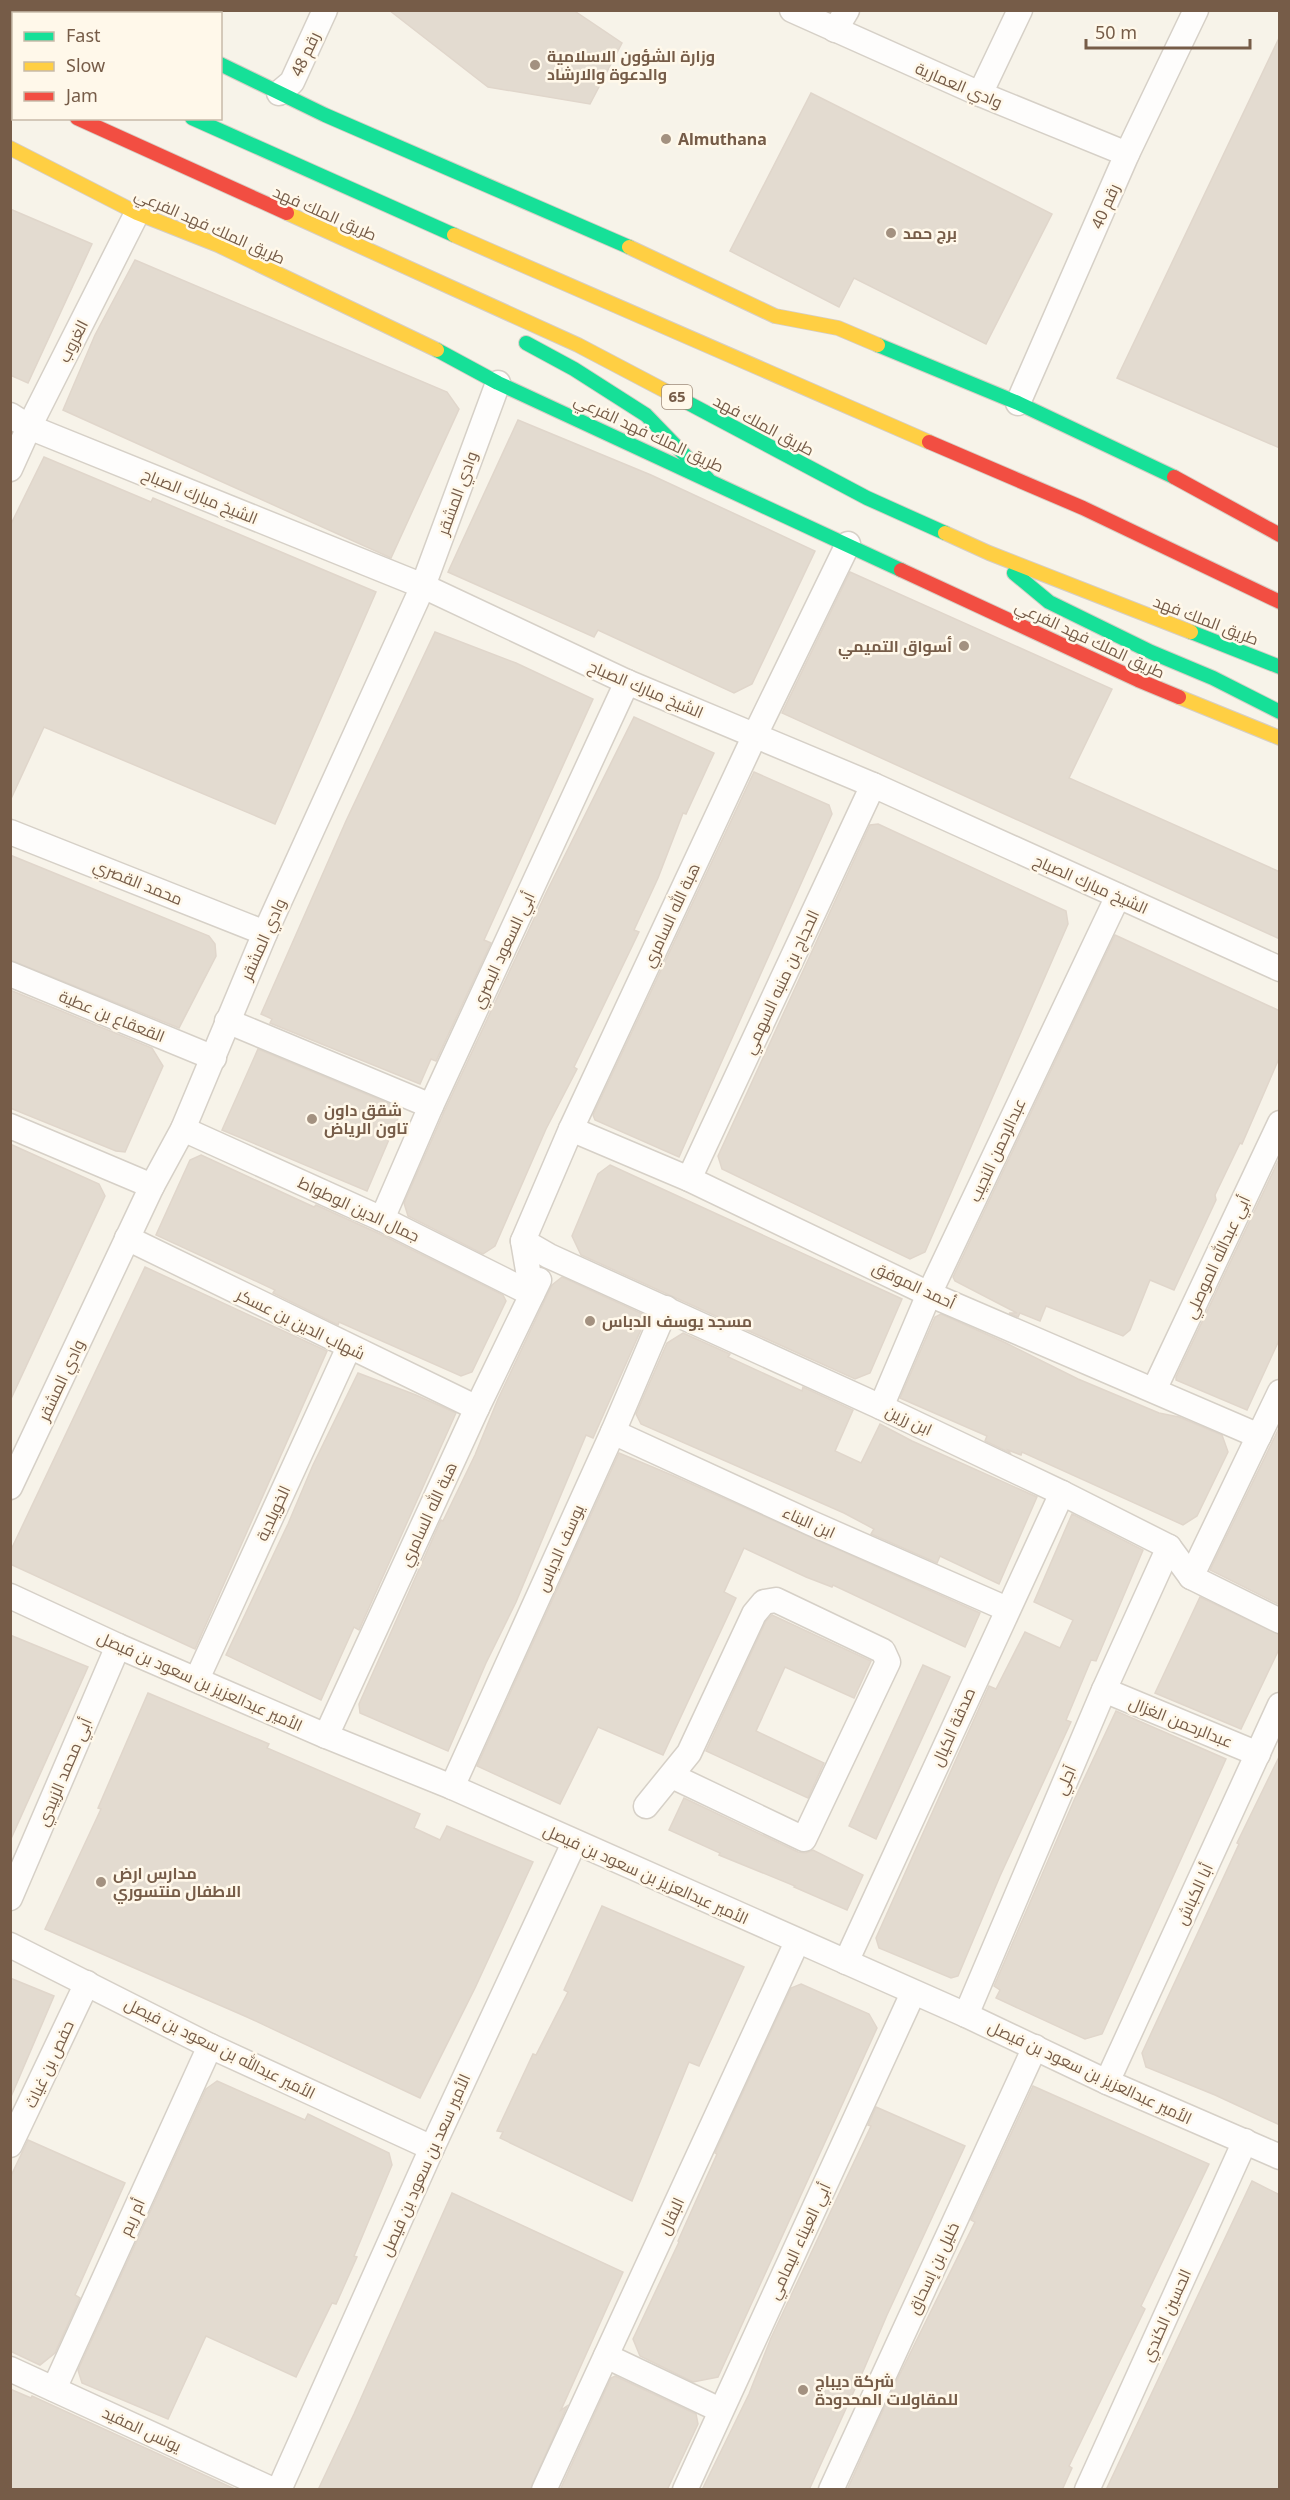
<svg xmlns="http://www.w3.org/2000/svg" width="1290" height="2500" viewBox="0 0 1290 2500" font-family="'Noto Sans',Cairo,sans-serif">
  <style>
    .building { fill: #e3dbd0; stroke: #e0d6cb; stroke-width: 1.5 }
    .lines { fill: none; stroke-linecap: round; stroke-linejoin: round }
    .street-casing { stroke: #d6d0c7; stroke-width: 27 }
    .fast-casing { stroke: #d6cec5; stroke-width: 16 }
    .slow-casing { stroke: #d6cec5; stroke-width: 16 }
    .jam-casing { stroke: #d6cec5; stroke-width: 16 }
    .street { stroke: #fefdfc; stroke-width: 24 }
    .fast { stroke: #16e098; stroke-width: 14 }
    .slow { stroke: #ffcf43; stroke-width: 14 }
    .jam { stroke: #f24e42; stroke-width: 14 }
    .poi-dot { fill: #a39180; stroke: #fff8ea; stroke-width: 2 }
    .labels { text-anchor: middle; stroke-width: 5; stroke-linejoin: round; paint-order: stroke }
    .shield { fill: #fff8ea; stroke: #9f8b79; stroke-width: 1.5 }
    .shield-label { font-size: 15px; font-weight: bold; fill: #765c48 }
    .street-label { font-size: 16px; fill: #765c48; stroke: #fff8ea }
    .poi-label { font-size: 16px; font-weight: bold; fill: #765c48; stroke: #fff8ea; text-anchor: start }
  </style>
  <rect width="100%" height="100%" fill="#f7f3e9"/>
  <!-- building -->
  <g class="building">
    <polygon points="389,10 573,10 622,43 590,104 488,87"/>
    <polygon points="1280,36 1280,448 1117,378"/>
    <polygon points="811,93 1052,214 986,344 854,278 839,307 730,251"/>
    <polygon points="10,209 92,244 28,383 10,375"/>
    <polygon points="135,260 447,392 459,409 391,558 63,410 95,335"/>
    <polygon points="518,420 651,475 815,551 752,684 734,693 598,630 594,637 448,572"/>
    <polygon points="44,457 151,502 153,498 376,592 275,824 44,727 10,801 10,526"/>
    <polygon points="850,572 1112,689 1069,778 1280,872 1280,939 782,713"/>
    <polygon points="435,632 516,663 593,699 484,940 491,943 436,1061 431,1059 420,1084 270,1023 272,1019 261,1014 346,821"/>
    <polygon points="634,717 714,753 686,814 683,813 658,878 634,930 639,932 574,1067 577,1069 546,1129 495,1246 483,1254 408,1216 404,1203 444,1112 546,893"/>
    <polygon points="754,772 829,805 832,814 679,1157 595,1120 593,1115"/>
    <polygon points="878,824 1066,911 1068,924 925,1252 910,1259 722,1169 718,1156 870,825"/>
    <polygon points="10,855 209,936 215,944 216,956 179,1028 10,960"/>
    <polygon points="1115,935 1280,1011 1280,1056 1242,1144 1240,1143 1215,1195 1216,1200 1174,1290 1150,1280 1130,1330 1123,1336 1046,1306 1040,1321 1020,1313 1018,1317 1009,1313 1017,1313 955,1281 953,1277"/>
    <polygon points="10,990 152,1048 163,1066 125,1152 116,1151 10,1108"/>
    <polygon points="258,1049 402,1109 367,1191 222,1130"/>
    <polygon points="10,1144 99,1184 105,1196 10,1401"/>
    <polygon points="201,1155 314,1207 316,1205 380,1234 503,1295 506,1301 472,1372 461,1376 339,1322 338,1325 273,1293 275,1290 156,1235 190,1160"/>
    <polygon points="1280,1157 1280,1338 1247,1410 1176,1380 1176,1377"/>
    <polygon points="610,1165 902,1299 870,1373 855,1379 581,1255 572,1236 598,1174"/>
    <polygon points="145,1267 327,1351 195,1649 10,1564 10,1552"/>
    <polygon points="562,1277 647,1316 593,1438 586,1435 516,1602 486,1663 448,1751 360,1713 359,1704 441,1520 443,1521 475,1455 498,1399 552,1285"/>
    <polygon points="941,1314 1006,1343 1078,1379 1159,1413 1179,1417 1222,1435 1228,1452 1197,1516 1183,1525 1022,1452 1021,1455 1008,1450 1010,1453 985,1441 987,1436 900,1398 935,1317"/>
    <polygon points="683,1333 730,1354 728,1357 802,1391 803,1387 853,1410 835,1451 861,1463 880,1424 912,1441 1037,1497 999,1584 940,1556 937,1563 871,1534 874,1529 844,1513 641,1424 636,1414 667,1343"/>
    <polygon points="358,1373 416,1395 456,1413 359,1630 354,1627 321,1700 226,1655 288,1524 313,1465"/>
    <polygon points="1280,1426 1280,1605 1210,1570"/>
    <polygon points="619,1453 674,1476 980,1613 965,1647 833,1585 832,1587 806,1577 744,1548 724,1592 736,1598 663,1755 598,1727 560,1804 477,1766"/>
    <polygon points="1072,1514 1143,1550 1096,1661 1091,1660 1066,1720 1071,1722 1000,1876 958,1976 951,1978 879,1948 876,1938 989,1686 996,1689 1025,1632 1060,1648 1073,1620 1034,1602"/>
    <polygon points="1200,1597 1280,1635 1280,1647 1241,1729 1155,1693"/>
    <polygon points="772,1615 871,1661 854,1698 785,1667 756,1731 824,1763 808,1798 706,1751 766,1621"/>
    <polygon points="10,1635 88,1667 10,1841"/>
    <polygon points="923,1665 950,1677 876,1839 849,1826"/>
    <polygon points="148,1693 269,1744 267,1748 420,1814 414,1828 440,1840 447,1826 533,1862 475,1988 420,2098 247,2017 45,1929 101,1809 98,1808"/>
    <polygon points="1116,1711 1226,1759 1102,2034 1085,2039 996,1998 1000,1990 994,1986 1075,1798"/>
    <polygon points="1280,1755 1280,2125 1215,2095 1146,2067 1142,2053 1239,1844 1237,1843"/>
    <polygon points="684,1798 798,1852 806,1853 813,1850 863,1875 847,1910 794,1887 795,1886 719,1855 720,1853 669,1830"/>
    <polygon points="602,1906 744,1967 699,2066 689,2062 632,2201 500,2138 503,2132 497,2131 533,2054 536,2055 568,1992 564,1990"/>
    <polygon points="10,1978 54,1996 10,2099"/>
    <polygon points="801,1984 869,2014 877,2028 718,2377 693,2382 640,2356 633,2339 679,2242 678,2241 717,2154 715,2153 791,1988"/>
    <polygon points="217,2081 305,2120 308,2114 389,2153 392,2165 354,2256 357,2257 336,2304 332,2303 296,2377 206,2336 168,2419 82,2383 78,2370 206,2089"/>
    <polygon points="1033,2086 1209,2164 1141,2306 1145,2309 1069,2466 1072,2468 1062,2490 847,2490 895,2384 975,2222 971,2220"/>
    <polygon points="876,2107 965,2146 887,2315 864,2369 809,2490 702,2490 749,2394 771,2338 871,2126 868,2125"/>
    <polygon points="28,2140 125,2183 75,2295 80,2298 55,2353 40,2365 10,2351 10,2178"/>
    <polygon points="1252,2181 1280,2195 1280,2490 1106,2490"/>
    <polygon points="452,2193 623,2272 561,2410 567,2406 530,2490 318,2490 354,2414"/>
    <polygon points="615,2376 696,2414 698,2424 667,2490 560,2490 611,2378"/>
    <polygon points="10,2389 31,2398 32,2396 237,2490 10,2490"/>
  </g>
  <g class="lines">
    <!-- street casing -->
    <g class="street-casing">
      <g id="street">
        <polyline points="792,10 980,94 1127,154"/>
        <polyline points="835,30 847,10"/>
        <polyline points="279,93 292,82 325,10"/>
        <polyline points="980,94 1020,10"/>
        <polyline points="1018,403 1127,154 1196,10"/>
        <polyline points="10,415 29,427 423,586 627,682 873,785 1280,969"/>
        <polyline points="10,469 29,427 137,213"/>
        <polyline points="10,832 265,933"/>
        <polyline points="10,974 214,1058"/>
        <polyline points="227,1021 431,1106"/>
        <polyline points="10,1126 152,1186"/>
        <polyline points="183,1129 382,1219 532,1294"/>
        <polyline points="571,1129 689,1179 929,1294 1259,1436"/>
        <polyline points="689,1179 873,785"/>
        <polyline points="382,1219 431,1106 627,682"/>
        <polyline points="127,1238 477,1408"/>
        <polyline points="523,1241 549,1256 881,1407 1062,1493 1169,1547 1191,1577 1280,1621"/>
        <polyline points="532,1294 523,1241 571,1129 755,735 848,544"/>
        <polyline points="1154,1390 1280,1123"/>
        <polyline points="881,1407 929,1294 1118,896"/>
        <polyline points="613,1432 811,1523 1007,1609"/>
        <polyline points="10,1487 152,1186 183,1129 265,933 423,586 498,383"/>
        <polyline points="1191,1577 1280,1392"/>
        <polyline points="10,1596 118,1646 326,1736 452,1787 966,2015 1107,2082 1280,2157"/>
        <polyline points="197,1679 349,1347"/>
        <polyline points="1104,1690 1258,1754"/>
        <polyline points="326,1736 477,1408 539,1280"/>
        <polyline points="452,1787 613,1432 666,1308"/>
        <polyline points="646,1806 689,1753 754,1614 764,1602 776,1600 883,1651 888,1662 804,1839 672,1776"/>
        <polyline points="10,1898 118,1646"/>
        <polyline points="10,1945 210,2046 432,2148"/>
        <polyline points="846,1962 1062,1493"/>
        <polyline points="966,2015 1104,1690 1169,1547"/>
        <polyline points="1107,2082 1280,1705"/>
        <polyline points="10,2145 87,1983"/>
        <polyline points="606,2356 720,2410"/>
        <polyline points="10,2369 273,2490"/>
        <polyline points="54,2389 210,2046"/>
        <polyline points="279,2490 432,2148 574,1843"/>
        <polyline points="544,2490 797,1942"/>
        <polyline points="685,2490 913,1993"/>
        <polyline points="831,2490 1035,2047"/>
        <polyline points="1087,2490 1245,2141"/>
      </g>
    </g>
    <!-- fast casing -->
    <g class="fast-casing">
      <g id="fast">
        <polyline points="10,43 14,44"/>
        <polyline points="220,64 325,115 629,247"/>
        <polyline points="192,118 454,235"/>
        <polyline points="526,343 574,369 646,415 708,479"/>
        <polyline points="878,345 1018,403 1174,477"/>
        <polyline points="437,350 498,383 901,570"/>
        <polyline points="675,396 867,498 945,533"/>
        <polyline points="1014,573 1049,602 1151,652 1213,678 1280,712"/>
        <polyline points="1191,632 1280,667"/>
      </g>
    </g>
    <!-- slow casing -->
    <g class="slow-casing">
      <g id="slow">
        <polyline points="10,89 14,90"/>
        <polyline points="10,148 137,213 218,245 437,350"/>
        <polyline points="287,213 578,345 675,396"/>
        <polyline points="454,235 929,442"/>
        <polyline points="629,247 775,316 838,328 878,345"/>
        <polyline points="945,533 989,553 1191,632"/>
        <polyline points="1179,697 1280,738"/>
      </g>
    </g>
    <!-- jam casing -->
    <g class="jam-casing">
      <g id="jam">
        <polyline points="109,10 116,14"/>
        <polyline points="77,118 287,213"/>
        <polyline points="929,442 1083,508 1280,602"/>
        <polyline points="1174,477 1280,535"/>
        <polyline points="901,570 1138,680 1179,697"/>
      </g>
    </g>
    <!-- street -->
    <use href="#street" class="street"/>
    <!-- fast -->
    <use href="#fast" class="fast"/>
    <!-- slow -->
    <use href="#slow" class="slow"/>
    <!-- jam -->
    <use href="#jam" class="jam"/>
  </g>
  <!-- markers -->
  <g class="poi-dot">
    <circle cx="535" cy="65" r="6"/>
    <circle cx="666" cy="139" r="6"/>
    <circle cx="891" cy="233" r="6"/>
    <circle cx="964" cy="646" r="6"/>
    <circle cx="312" cy="1119" r="6"/>
    <circle cx="590" cy="1321" r="6"/>
    <circle cx="101" cy="1882" r="6"/>
    <circle cx="803" cy="2390" r="6"/>
  </g>
  <g class="labels">
    <!-- shield labels -->
    <rect class="shield" x="662" y="385" width="30" height="24" rx="4.5"/>
    <g class="shield-label">
      <text x="677" y="402">65</text>
    </g>
    <!-- street labels -->
    <g class="street-label">
      <text transform="translate(305 54) rotate(-65)" y="6">رقم 48</text>
      <text transform="translate(959 85) rotate(23)" y="6">وادي العمارية</text>
      <text transform="translate(1105 206) rotate(-66)" y="6">رقم 40</text>
      <text transform="translate(325 213) rotate(24)" y="6">طريق الملك فهد</text>
      <text transform="translate(210 226) rotate(24)" y="6">طريق الملك فهد الفرعي</text>
      <text transform="translate(73 341) rotate(-63)" y="6">الغروب</text>
      <text transform="translate(764 425) rotate(28)" y="6">طريق الملك فهد</text>
      <text transform="translate(649 433) rotate(25)" y="6">طريق الملك فهد الفرعي</text>
      <text transform="translate(457 493) rotate(-70)" y="6">وادي المشقر</text>
      <text transform="translate(200 496) rotate(22)" y="6">الشيخ مبارك الصباح</text>
      <text transform="translate(1206 620) rotate(21)" y="6">طريق الملك فهد</text>
      <text transform="translate(1090 639) rotate(25)" y="6">طريق الملك فهد الفرعي</text>
      <text transform="translate(646 689) rotate(23)" y="6">الشيخ مبارك الصباح</text>
      <text transform="translate(138 882) rotate(22)" y="6">محمد القصري</text>
      <text transform="translate(1091 884) rotate(24)" y="6">الشيخ مبارك الصباح</text>
      <text transform="translate(671 915) rotate(-65)" y="6">هبة الله السامري</text>
      <text transform="translate(263 939) rotate(-66)" y="6">وادي المشقر</text>
      <text transform="translate(503 950) rotate(-65)" y="6">أبي السعود البصري</text>
      <text transform="translate(781 982) rotate(-65)" y="6">الحجاج بن منبه السهمي</text>
      <text transform="translate(112 1016) rotate(22)" y="6">القعقاع بن عطية</text>
      <text transform="translate(997 1150) rotate(-65)" y="6">عبدالرحمن النجيب</text>
      <text transform="translate(359 1209) rotate(25)" y="6">جمال الدين الوطواط</text>
      <text transform="translate(1217 1257) rotate(-65)" y="6">أبي عبدالله الموصلي</text>
      <text transform="translate(914 1285) rotate(25)" y="6">أحمد الموفق</text>
      <text transform="translate(301 1324) rotate(26)" y="6">شهاب الدين بن عسكر</text>
      <text transform="translate(61 1380) rotate(-65)" y="6">وادي المشقر</text>
      <text transform="translate(909 1420) rotate(25)" y="6">ابن رزين</text>
      <text transform="translate(273 1513) rotate(-65)" y="6">الخويلدية</text>
      <text transform="translate(428 1514) rotate(-65)" y="6">هبة الله السامري</text>
      <text transform="translate(809 1522) rotate(24)" y="6">ابن البناء</text>
      <text transform="translate(560 1548) rotate(-66)" y="6">يوسف الدباس</text>
      <text transform="translate(200 1681) rotate(24)" y="6">الأمير عبدالعزيز بن سعود بن فيصل</text>
      <text transform="translate(1181 1722) rotate(22)" y="6">عبدالرحمن الغزال</text>
      <text transform="translate(953 1727) rotate(-66)" y="6">صدقة الكيال</text>
      <text transform="translate(64 1772) rotate(-67)" y="6">أبي محمد الزبيدي</text>
      <text transform="translate(1065 1780) rotate(-67)" y="6">آجلي</text>
      <text transform="translate(646 1874) rotate(24)" y="6">الأمير عبدالعزيز بن سعود بن فيصل</text>
      <text transform="translate(1194 1894) rotate(-65)" y="6">أبا الكباش</text>
      <text transform="translate(220 2048) rotate(26)" y="6">الأمير عبدالله بن سعود بن فيصل</text>
      <text transform="translate(49 2064) rotate(-65)" y="6">حفص بن غياث</text>
      <text transform="translate(1090 2072) rotate(25)" y="6">الأمير عبدالعزيز بن سعود بن فيصل</text>
      <text transform="translate(425 2165) rotate(-66)" y="6">الأمير سعد بن سعود بن فيصل</text>
      <text transform="translate(671 2216) rotate(-65)" y="6">البقال</text>
      <text transform="translate(132 2217) rotate(-66)" y="6">أم ريم</text>
      <text transform="translate(799 2241) rotate(-65)" y="6">أبي العيناء اليمامي</text>
      <text transform="translate(933 2268) rotate(-65)" y="6">خليل بن إسحاق</text>
      <text transform="translate(1166 2315) rotate(-66)" y="6">الحسين الكندي</text>
      <text transform="translate(142 2429) rotate(25)" y="6">يونس المفيد</text>
    </g>
    <!-- poi labels -->
    <g class="poi-label">
      <text x="547" y="62">وزارة الشؤون الاسلامية<tspan x="547" dy="18">والدعوة والارشاد</tspan></text>
      <text x="678" y="145">Almuthana</text>
      <text x="903" y="239">برج حمد</text>
      <text x="952" y="652" text-anchor="end">أسواق التميمي</text>
      <text x="324" y="1116">شقق داون<tspan x="324" dy="18">تاون الرياض</tspan></text>
      <text x="602" y="1327">مسجد يوسف الدباس</text>
      <text x="113" y="1879">مدارس ارض<tspan x="113" dy="18">الاطفال منتسوري</tspan></text>
      <text x="815" y="2387">شركة ديباج<tspan x="815" dy="18">للمقاولات المحدودة</tspan></text>
    </g>
  </g>
  <!-- border -->
  <rect width="1290" height="2500" fill="none" stroke="#765c48" stroke-width="24"/>
  <!-- legend -->
  <rect x="12" y="12" width="210" height="108" fill="#fff8ea" stroke="#c8baa9" stroke-width="1.5"/>
  <rect x="24" y="32" width="30" height="9" fill="#16e098" stroke="#c8baa9" stroke-width="1.5"/>
  <text x="66" y="42" font-size="18" fill="#765c48">Fast</text>
  <rect x="24" y="62" width="30" height="9" fill="#ffcf43" stroke="#c8baa9" stroke-width="1.5"/>
  <text x="66" y="72" font-size="18" fill="#765c48">Slow</text>
  <rect x="24" y="92" width="30" height="9" fill="#f24e42" stroke="#c8baa9" stroke-width="1.5"/>
  <text x="66" y="102" font-size="18" fill="#765c48">Jam</text>
  <!-- scale -->
  <path d="M1086 39v9h164v-9" fill="none" stroke="#765c48" stroke-width="3"/>
  <text x="1095" y="39" font-size="18" fill="#765c48" stroke="#fff8ea" stroke-width="4.5" paint-order="stroke">50 m</text>
</svg>
